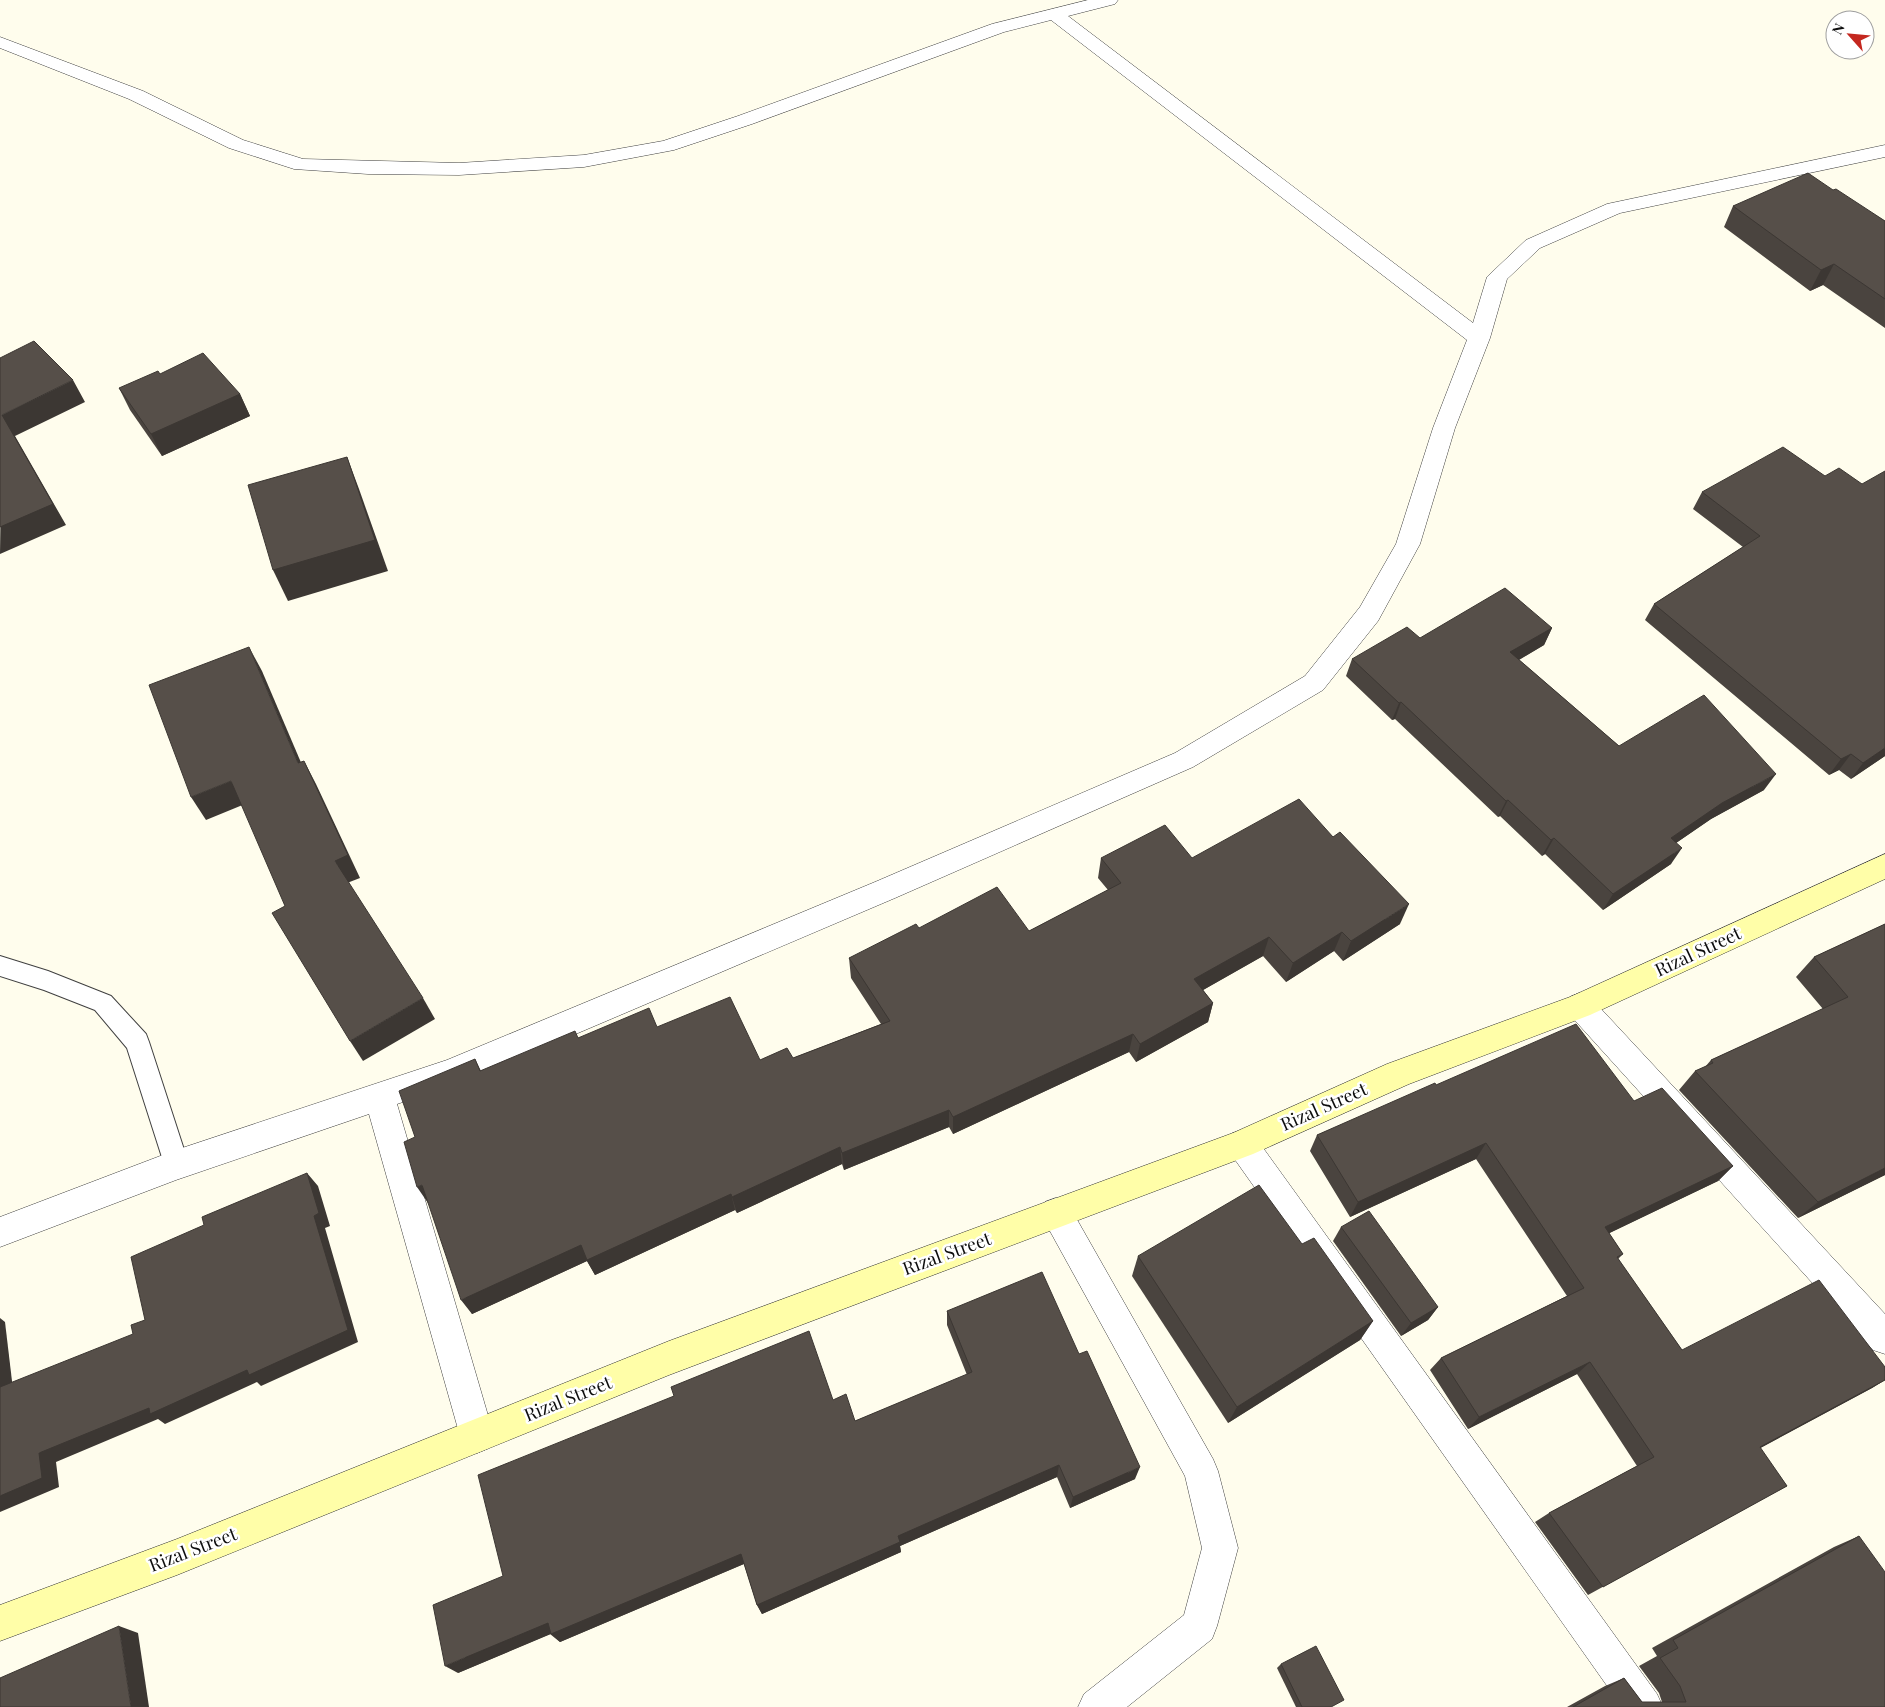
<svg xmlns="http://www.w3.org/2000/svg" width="1885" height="1707" viewBox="0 0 1885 1707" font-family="'Playfair Display',serif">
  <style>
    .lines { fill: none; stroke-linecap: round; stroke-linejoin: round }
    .service-casing { stroke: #404040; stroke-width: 2 }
    .minor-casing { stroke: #404040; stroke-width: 1 }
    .secondary-casing { stroke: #2f2f2f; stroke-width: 1 }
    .service { fill: #fff; fill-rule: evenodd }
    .minor { fill: #fff; fill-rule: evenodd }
    .secondary { fill: #fffea8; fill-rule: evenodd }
    .wall { fill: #4a443f }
    .shaded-wall { fill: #3c3733 }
    .building { fill: #564f49; stroke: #3c3733 }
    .labels { text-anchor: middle; stroke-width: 5; stroke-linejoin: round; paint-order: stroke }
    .street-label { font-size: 18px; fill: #0d0d0d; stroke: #fff }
  </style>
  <rect width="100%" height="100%" fill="#fffded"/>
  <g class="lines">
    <!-- service casing -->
    <g class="service-casing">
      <polygon id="service" points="0,956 48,971 111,996 146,1034 149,1042 189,1165 185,1173 176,1177 167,1173 127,1048 95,1010 44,990 0,976"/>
    </g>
    <!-- minor casing -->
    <g class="minor-casing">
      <g id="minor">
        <polygon points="1088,0 1118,0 1115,4 1068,16 1473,323 1487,277 1526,240 1607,204 1885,145 1885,157 1620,213 1540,248 1507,279 1490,338 1455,428 1420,544 1378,621 1323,690 1193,767 895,898 463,1082 397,1104 494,1436 489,1448 477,1453 465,1448 460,1436 369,1114 176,1180 0,1247 0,1217 176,1150 447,1060 875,882 1175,753 1305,676 1360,607 1396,544 1433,428 1467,340 1051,20 1004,32 752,124 674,150 584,167 459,175 368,174 294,169 229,148 129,99 0,48 0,37 143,91 243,140 303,159 459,163 584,155 663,141 738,116 992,24"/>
        <polygon points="1580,993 1590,997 1885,1314 1885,1354 1873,1350 1570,1015 1565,1006 1570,997"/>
        <polygon points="1242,1130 1253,1134 1657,1694 1663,1707 1622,1707 1231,1154 1227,1144 1231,1134"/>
        <polygon points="1056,1198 1067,1202 1213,1459 1218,1471 1238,1548 1217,1626 1212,1639 1127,1707 1078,1707 1084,1694 1184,1615 1202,1548 1185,1476 1040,1213 1045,1202"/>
      </g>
    </g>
    <!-- secondary casing -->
    <g class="secondary-casing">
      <polygon id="secondary" points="1885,854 1885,879 1590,1015 1409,1084 1253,1154 669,1375 177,1575 0,1641 0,1605 177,1539 669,1341 1233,1133 1387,1064 1570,997"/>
    </g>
    <!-- service -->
    <use href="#service" class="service"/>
    <!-- minor -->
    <use href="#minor" class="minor"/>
    <!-- secondary -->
    <use href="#secondary" class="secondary"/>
  </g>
  <!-- wall -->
  <g class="wall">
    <polygon points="1833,190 1885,221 1885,328 1823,285 1810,291 1724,227 1733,206"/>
    <polygon points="119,388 240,394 250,416 162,456 130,410"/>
    <polygon points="1825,476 1862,484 1885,756 1851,779 1839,770 1829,775 1645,620 1654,604 1743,547 1693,509 1702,492"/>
    <polygon points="1552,628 1544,645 1519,660 1619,746 1764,790 1711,819 1676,843 1671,864 1603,910 1545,854 1542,856 1500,816 1498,817 1395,719 1392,720 1346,676 1352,659 1420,638"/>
    <polygon points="1101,858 1192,858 1400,924 1343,961 1334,951 1286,982 1263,956 1203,990 1213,1003 1208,1022 1136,1062 1129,1052 953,1134 949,1127 844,1170 842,1164 737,1213 735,1210 595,1275 587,1261 472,1314 429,1203 428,1203 415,1137 475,1059 481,1071 578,1038 657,1027 760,1060 793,1058 881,1024 851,978 849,958 919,928 1029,931 1108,890 1098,878"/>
    <polygon points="1885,924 1885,1175 1798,1218 1679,1090 1695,1071 1705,1067 1711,1060 1823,1009 1796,977 1814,957"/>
    <polygon points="1436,1085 1634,1101 1733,1166 1718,1181 1609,1233 1623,1254 1618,1259 1682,1350 1885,1367 1885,1380 1872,1388 1760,1448 1787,1486 1588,1595 1535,1522 1549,1513 1637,1466 1577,1374 1468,1429 1430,1370 1441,1358 1567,1296 1476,1159 1350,1217 1310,1151 1317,1135"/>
    <polygon points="1341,1227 1438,1307 1428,1320 1401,1336 1333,1241"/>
    <polygon points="1302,1244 1373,1321 1360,1340 1228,1423 1132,1276 1138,1256"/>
    <polygon points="947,1311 1135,1479 1070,1508 1057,1477 900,1546 901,1552 762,1614 757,1605 744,1564 560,1642 550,1634 458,1673 503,1576 674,1396 833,1400 855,1421 967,1375 947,1325"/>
    <polygon points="1859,1536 1885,1707 1567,1707 1605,1686 1624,1678 1642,1702 1662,1702 1659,1693 1639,1666 1657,1656 1652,1648 1834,1547"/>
    <polygon points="1281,1664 1331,1707 1296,1707 1277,1668"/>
  </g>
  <!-- shaded-wall -->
  <g class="shaded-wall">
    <polygon points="1834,264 1823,285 1810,291 1821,270"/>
    <polygon points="73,380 85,402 15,436 66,525 0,554 2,415"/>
    <polygon points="240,394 250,416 162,456 151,434"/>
    <polygon points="347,457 359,489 388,571 288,601 273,570"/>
    <polygon points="1552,628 1544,645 1503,669 1510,652"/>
    <polygon points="249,647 262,671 311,786 298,763"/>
    <polygon points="1401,702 1395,719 1392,720 1399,703"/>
    <polygon points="1885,748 1885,756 1851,779 1863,763"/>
    <polygon points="1851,754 1839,770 1829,775 1841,759"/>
    <polygon points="304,761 316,784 360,878 347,883 335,861"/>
    <polygon points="1776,774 1764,790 1711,819 1660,854 1671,838 1722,803"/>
    <polygon points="231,781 245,804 206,820 191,797"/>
    <polygon points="1508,800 1500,816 1498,817 1506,801"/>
    <polygon points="1554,838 1545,854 1542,856 1551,840"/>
    <polygon points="1682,848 1671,864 1603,910 1613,894"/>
    <polygon points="1409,904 1400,924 1343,961 1351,941"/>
    <polygon points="1342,932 1334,951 1286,982 1293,963"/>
    <polygon points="1269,937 1263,956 1189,998 1194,979"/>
    <polygon points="423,998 435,1019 363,1061 350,1041"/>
    <polygon points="1213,1003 1208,1022 1136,1062 1140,1044"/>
    <polygon points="1133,1034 1129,1052 953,1134 953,1117"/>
    <polygon points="949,1110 949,1127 844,1170 842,1153"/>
    <polygon points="1486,1143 1476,1159 1350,1217 1358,1202"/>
    <polygon points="840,1147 842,1164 737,1213 732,1197"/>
    <polygon points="1733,1166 1718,1181 1591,1242 1605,1227"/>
    <polygon points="1885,1168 1885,1175 1798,1218 1818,1202"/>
    <polygon points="307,1173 318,1186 330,1226 325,1228 358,1342 261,1386 257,1382 165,1424 158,1419 56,1462 59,1487 0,1512 0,1496 39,1453 314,1216"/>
    <polygon points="422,1185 433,1201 428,1203 417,1187"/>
    <polygon points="731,1194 735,1210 595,1275 587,1261 472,1314 461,1300 581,1245"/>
    <polygon points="1438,1307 1428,1320 1401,1336 1411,1323"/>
    <polygon points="0,1318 5,1322 14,1398 0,1390"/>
    <polygon points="1373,1321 1360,1340 1228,1423 1237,1407"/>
    <polygon points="1590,1362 1577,1374 1468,1429 1479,1417"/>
    <polygon points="1885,1380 1872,1388 1742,1458 1760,1447"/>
    <polygon points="1059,1465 1057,1477 900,1546 901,1552 762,1614 757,1605 898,1536"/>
    <polygon points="1140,1467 1135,1479 1070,1508 1073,1497"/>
    <polygon points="741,1554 746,1563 560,1642 551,1634"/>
    <polygon points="548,1623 558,1631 458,1673 445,1666"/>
    <polygon points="119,1626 138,1633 149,1707 131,1707"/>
  </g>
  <!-- building -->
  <g class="building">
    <polygon points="1808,173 1833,190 1836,189 1885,221 1885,299 1834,264 1821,270 1733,206"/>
    <polygon points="34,341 73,380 2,415 53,504 0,527 0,358"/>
    <polygon points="203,353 240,394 151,434 119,388 158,371 160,374"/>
    <polygon points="1783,447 1825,476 1839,468 1862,484 1885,471 1885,748 1863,763 1851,754 1841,759 1654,604 1760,536 1702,492"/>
    <polygon points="347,457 375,540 273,570 248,485"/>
    <polygon points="1505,588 1552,628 1510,652 1619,746 1704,695 1776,774 1722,803 1671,838 1682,848 1613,894 1554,838 1551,840 1508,800 1506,801 1401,702 1399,703 1352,659 1407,627 1420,638"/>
    <polygon points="249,647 298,763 304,761 348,855 335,861 423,998 350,1041 272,913 285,906 231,781 191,797 149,685"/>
    <polygon points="1299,799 1333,837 1340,832 1409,904 1351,941 1342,932 1293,963 1269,937 1194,979 1213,1003 1140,1044 1133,1034 953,1117 949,1110 842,1153 840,1147 732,1197 731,1194 587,1260 581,1245 461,1300 422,1185 417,1187 404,1142 415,1137 399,1091 475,1059 480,1071 575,1031 578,1038 649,1008 657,1027 730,997 760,1060 787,1048 793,1058 890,1021 849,958 916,924 919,928 997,887 1029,931 1121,883 1101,858 1165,825 1192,858"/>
    <polygon points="1885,924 1885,1168 1818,1202 1695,1071 1713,1063 1711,1060 1848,997 1814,957"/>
    <polygon points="1576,1024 1634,1101 1662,1088 1733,1166 1605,1227 1623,1254 1617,1257 1682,1350 1819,1280 1885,1367 1885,1380 1760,1447 1787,1486 1603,1587 1549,1513 1654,1457 1590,1362 1479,1417 1441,1358 1584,1288 1486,1143 1358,1202 1317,1135 1435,1083 1436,1085"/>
    <polygon points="307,1173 319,1213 314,1216 348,1330 249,1375 247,1370 150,1414 149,1408 39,1453 42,1478 0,1496 0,1387 133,1334 131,1325 145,1320 131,1257 204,1225 202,1217"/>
    <polygon points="1259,1185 1302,1244 1314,1238 1373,1321 1237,1407 1138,1256"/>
    <polygon points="1369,1211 1438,1307 1411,1323 1341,1227"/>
    <polygon points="1042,1272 1079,1354 1087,1351 1140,1467 1073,1497 1059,1465 898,1536 900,1542 757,1605 741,1554 551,1634 548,1623 445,1666 433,1605 503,1576 478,1475 674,1396 671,1387 809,1331 833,1400 846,1394 855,1421 972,1372 947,1311"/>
    <polygon points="1859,1536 1885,1572 1885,1707 1573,1707 1624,1678 1642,1702 1686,1702 1680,1686 1660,1658 1678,1648 1673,1640"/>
    <polygon points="119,1626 131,1707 0,1707 0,1678"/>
    <polygon points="1316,1646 1344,1700 1331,1707 1302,1707 1281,1664"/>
  </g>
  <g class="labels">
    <!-- street labels -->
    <g class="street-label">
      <text transform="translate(1698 952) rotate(-25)" y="6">Rizal Street</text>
      <text transform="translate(1324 1107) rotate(-24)" y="6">Rizal Street</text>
      <text transform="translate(947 1254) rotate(-20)" y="6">Rizal Street</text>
      <text transform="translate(568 1399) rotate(-22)" y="6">Rizal Street</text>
      <text transform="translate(193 1550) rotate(-21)" y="6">Rizal Street</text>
    </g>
  </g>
  <!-- north arrow -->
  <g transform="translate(1850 35) rotate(297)"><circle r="24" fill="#ffffff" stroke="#9e9e9e"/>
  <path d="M0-4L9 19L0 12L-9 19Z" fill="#c4271f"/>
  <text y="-8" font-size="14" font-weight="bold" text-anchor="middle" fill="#0d0d0d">N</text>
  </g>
</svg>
